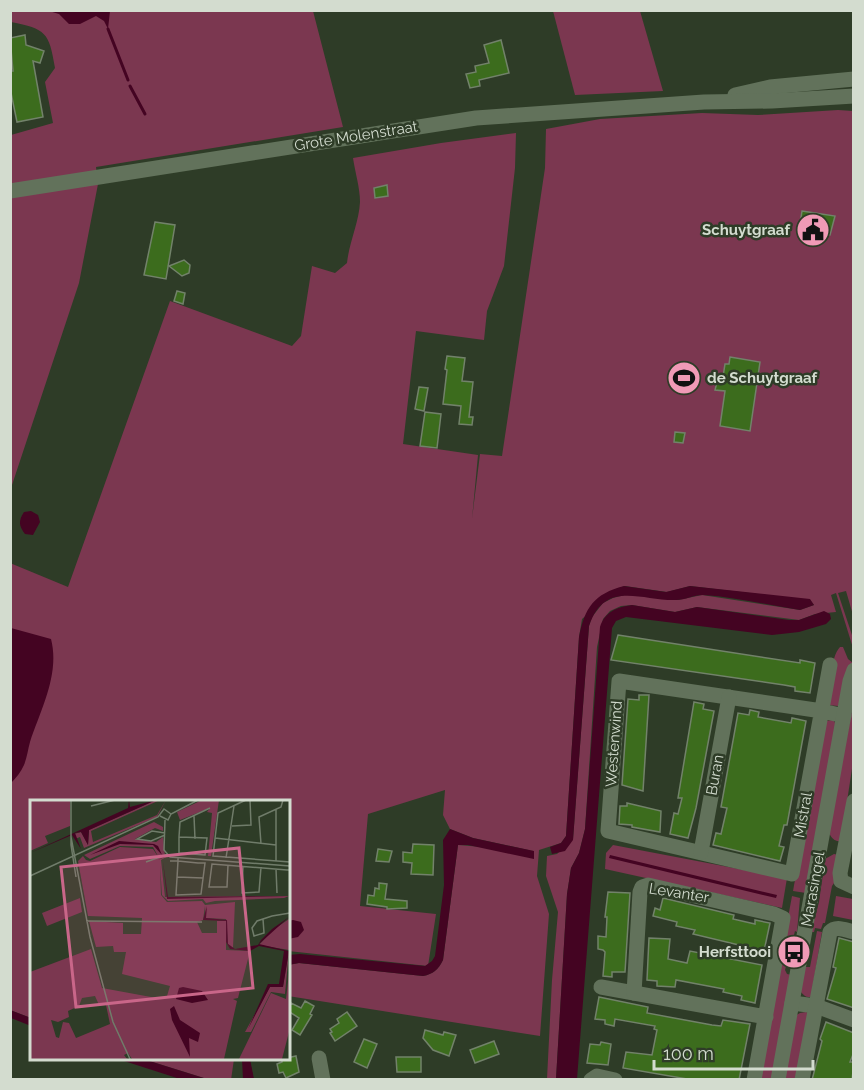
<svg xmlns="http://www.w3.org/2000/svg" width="864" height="1090" viewBox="0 0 864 1090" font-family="Raleway,sans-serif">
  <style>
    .green { fill: #7b3750 }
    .water { fill: #440422 }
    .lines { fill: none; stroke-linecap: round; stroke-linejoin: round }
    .stream { stroke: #440422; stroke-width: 3 }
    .building { fill: #3c6c1d; stroke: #72826a; stroke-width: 1.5 }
    .minor { stroke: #62725b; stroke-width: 15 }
    .labels { text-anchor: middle; stroke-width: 5; stroke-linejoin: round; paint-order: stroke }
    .street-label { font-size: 15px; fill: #d3dccf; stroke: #2e3c27 }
    .poi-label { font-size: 15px; font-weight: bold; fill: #d3dccf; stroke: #2e3c27; text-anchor: end }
    .inset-road { fill: none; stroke: #707c6a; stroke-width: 1.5 }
    .view { fill: #c96689; fill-opacity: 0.15; stroke: #c96689; stroke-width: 3 }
    .inset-edge { fill: none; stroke: #d3dccf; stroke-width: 3 }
  </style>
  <rect width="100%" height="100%" fill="#2e3c27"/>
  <!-- green -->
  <g class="green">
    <path d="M11 11H313L343 127 96 167 98 184 79 283 11 488V135L53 123 45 82 55 68C49 32 46 29 11 22Z"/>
    <polygon points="553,11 640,11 663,91 575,95"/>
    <path d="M838 110 853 111V615L846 591 838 593 853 638V648L836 593 831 595 836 612 815 614 799 620 697 607 675 612 632 605 621 606 610 611 603 619 597 647 585 829 579 853 571 868 567 894 556 1079H547L552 980 558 912 546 876 547 856 557 854 573 839 589 626 592 617 603 603 613 598 628 594 678 600 702 595 800 610 814 605 810 600 690 586 667 592 625 586 616 589 582 619 579 637 566 836 561 843 539 850 537 876 549 914 540 1036 288 996V965L299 963 423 976C433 974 438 970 443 960L458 845 533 851 473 838 450 829 443 815 445 790 368 814 360 906 436 914 428 966 288 951V939L290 940 301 922 288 921V802H32L31 1018 10 1010V563L68 587 170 301 292 346 301 336 312 266 335 273 347 263C349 243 359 222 360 202 360 188 355 172 353 158L441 143 516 133 515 168 504 266 487 311 484 340 416 331 403 444 478 455 472 519 480 454 502 456 545 168 546 129 600 119 702 113 758 115Z"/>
    <path d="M840 647H843L848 659 853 663 838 706 828 705C830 691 830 657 840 647Z"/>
    <path d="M853 704V762L841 841C834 842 830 837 829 831Z"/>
    <polygon points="833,720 836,724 806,893 793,891 824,721"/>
    <polygon points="613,845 787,878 782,908 605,869 606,853"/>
    <polygon points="834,854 839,855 836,880 832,886 825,923 823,923 821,929 815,928 814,932 811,932 819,902 825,859"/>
    <polygon points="792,896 800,898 797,932 795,931 785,970 787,974 792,975 773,1079 758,1080"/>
    <polygon points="836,896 853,899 853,920 833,916"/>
    <path d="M817 931 822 932 812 990 814 995C808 999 805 997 800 991L804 967H810Z"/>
    <polygon points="806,1012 810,1014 795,1079 784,1080 795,1016 800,1013"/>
    <polygon points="143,1059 234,1059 231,1080 207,1079"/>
  </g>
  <!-- water -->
  <g class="water">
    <polygon points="49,11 110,11 108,29 104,21 96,16 80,24 69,24 59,14"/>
    <path d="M31 511 38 515 40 522 33 535 25 534C19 526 18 521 24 512Z"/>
    <path d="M624 586 666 592 690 586 810 599 814 605 800 610C768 605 735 597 703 595 694 595 685 600 676 600 641 601 605 579 589 626L573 840 565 851 552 854 550 847 561 843 566 836 579 637C585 607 594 594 624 586Z"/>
    <path d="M632 605 675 612 697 607 789 620H799L824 611 830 614 831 619 826 624 799 632 772 635 626 617 616 621 612 628 577 1079H556L567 894 571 868 579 853 585 829 600 627C605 612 616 607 632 605Z"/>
    <path d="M11 628 51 639C60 674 41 709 30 742 28 749 27 758 24 765 21 772 16 778 11 783Z"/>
    <path d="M450 829 473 838 534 851V859L468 845H458L443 960C438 970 433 974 423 976L299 963 288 965V955L300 954 425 966 432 961 435 956 444 885 443 840Z"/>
    <polygon points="610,855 777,895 776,898 609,858"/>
    <polygon points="293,920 301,922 304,930 298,937 288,939 288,921"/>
    <polygon points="10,1010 31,1018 31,1026 11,1018"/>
    <polygon points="118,1059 143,1059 207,1079 180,1079"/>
    <polygon points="242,1059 250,1059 254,1079 243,1079"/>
  </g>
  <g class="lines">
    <!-- stream -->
    <g class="stream">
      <polyline points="108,29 128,80"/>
      <polyline points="130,86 145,114"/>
    </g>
  </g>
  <!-- building -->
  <g class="building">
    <polygon points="25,35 26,45 44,51 40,63 33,61 43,117 17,122 10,88 10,71 13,71 10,38"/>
    <polygon points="501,40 509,73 479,80 480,86 470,88 466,74 476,72 475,66 489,63 484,45"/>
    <polygon points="387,185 388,196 375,198 374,188"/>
    <polygon points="802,211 835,216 830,235 799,230"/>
    <polygon points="155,222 175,225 166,279 144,275"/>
    <polygon points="184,260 190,265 189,273 182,276 169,266"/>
    <polygon points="177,291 185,293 183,304 174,301"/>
    <polygon points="447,356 465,358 462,381 473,382 469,417 473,417 472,425 459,424 461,406 443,404 447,370 445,369"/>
    <polygon points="730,357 760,362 750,431 720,426 725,391 715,390 717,382 722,383 725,364 729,364"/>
    <polygon points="419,387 428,388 424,411 415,409"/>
    <polygon points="425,412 441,414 437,448 420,446"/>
    <polygon points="675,432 685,433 683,443 674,442"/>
    <polygon points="618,635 800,663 800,660 815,663 810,693 795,691 795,687 784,685 611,660"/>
    <polygon points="639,695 649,695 643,791 622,785 628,699 639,700"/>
    <polygon points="694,702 704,704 703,709 714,711 696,808 688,838 670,834 674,813 678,814 682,798 678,798"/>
    <polygon points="750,710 759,712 758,717 791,723 792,718 806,721 787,825 784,825 779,846 784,847 780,861 713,845 716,833 721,834 727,808 721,807 738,713 749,715"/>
    <polygon points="627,803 661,811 660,832 632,827 632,825 619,824 620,806 627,806"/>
    <polygon points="413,844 434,845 433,875 411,874 412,863 403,862 403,852 412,853"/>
    <polygon points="378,849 392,851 389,862 376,861"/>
    <polygon points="379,883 387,884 385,899 407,901 407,908 387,909 387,907 367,904 368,895 374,896 375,888 379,889"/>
    <polygon points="608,892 630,893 625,972 612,972 612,977 603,976 605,952 603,950 598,949 598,936 606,937 607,917 605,917"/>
    <polygon points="663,898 734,915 733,919 755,924 755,920 770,923 764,951 693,934 695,930 676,926 677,922 653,916 655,908 660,910"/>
    <polygon points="649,938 670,939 668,959 687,963 690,951 762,965 755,1003 741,1000 742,996 723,992 724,989 676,980 675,987 657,986 657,981 647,980"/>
    <polygon points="839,938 854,942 854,1008 827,999 836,968 833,967"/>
    <polygon points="599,997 648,1007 647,1013 712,1025 721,1026 723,1020 750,1024 739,1080 693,1080 623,1068 626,1052 652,1055 657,1030 654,1029 655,1026 615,1019 614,1026 605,1024 605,1020 595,1019"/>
    <polygon points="305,1001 314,1006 310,1014 312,1015 300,1035 292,1030 299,1018 288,1011 288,1008 291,1003 301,1008"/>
    <polygon points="347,1012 357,1026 335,1041 330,1033 332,1032 330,1029 339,1023 337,1019"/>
    <polygon points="826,1022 854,1033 854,1052 850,1062 854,1062 852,1080 812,1080 822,1041 820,1039"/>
    <polygon points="425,1030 443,1035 444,1032 456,1035 449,1056 433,1050 423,1038"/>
    <polygon points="364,1039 377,1044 367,1068 354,1062"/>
    <polygon points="494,1041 499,1054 475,1063 470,1050"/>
    <polygon points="601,1042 611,1044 608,1065 587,1063 590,1044 600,1045"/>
    <polygon points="296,1056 299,1072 286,1078 283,1072 279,1073 277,1064 282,1062 282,1059"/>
    <polygon points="396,1057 421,1057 421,1072 397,1072"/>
  </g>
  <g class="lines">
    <!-- minor -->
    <g class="minor">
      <polyline points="735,95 770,87 854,79"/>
      <polyline points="10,191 476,118 704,102 772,101 854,96"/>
      <path d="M830 665C817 735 805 804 792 874L608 831 619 681 822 711 844 716"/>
      <polyline points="854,801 840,873 841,881 854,887"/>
      <polyline points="701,852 729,697"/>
      <polyline points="601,987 634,993"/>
      <polyline points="792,1003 816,1006 854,1020"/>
      <polyline points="319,1058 323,1080"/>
      <polyline points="591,1080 597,1076 615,1080"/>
      <polyline points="754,1080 783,918 774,914 648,885 642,887 640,892 634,993 766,1017"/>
      <polyline points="778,1080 850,681 854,670"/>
      <path d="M802 1080 830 932C836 925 845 930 854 932"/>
    </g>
  </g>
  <!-- icons -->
  <defs>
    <g id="civic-disc" transform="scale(1.725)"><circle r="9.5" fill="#f09ab6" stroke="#2e3c27"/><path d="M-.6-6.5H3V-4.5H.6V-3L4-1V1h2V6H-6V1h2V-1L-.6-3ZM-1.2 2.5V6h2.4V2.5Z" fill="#111"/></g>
    <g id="stadium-disc" transform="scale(1.725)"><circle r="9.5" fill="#f09ab6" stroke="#2e3c27"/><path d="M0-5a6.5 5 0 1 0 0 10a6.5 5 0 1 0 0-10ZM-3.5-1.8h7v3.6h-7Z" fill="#111"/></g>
    <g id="bus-disc" transform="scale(1.725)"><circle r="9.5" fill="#f09ab6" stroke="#2e3c27"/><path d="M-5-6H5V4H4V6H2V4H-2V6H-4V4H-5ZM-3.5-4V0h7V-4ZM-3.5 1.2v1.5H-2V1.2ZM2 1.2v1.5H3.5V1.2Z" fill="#111"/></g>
  </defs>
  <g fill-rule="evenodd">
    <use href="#civic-disc" x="813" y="230"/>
    <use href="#stadium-disc" x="684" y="378"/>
    <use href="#bus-disc" x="794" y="952"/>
  </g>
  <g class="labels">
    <!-- street labels -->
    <g class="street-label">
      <text transform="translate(356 136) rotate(-9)" y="5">Grote Molenstraat</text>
      <text transform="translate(614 744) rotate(-86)" y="5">Westenwind</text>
      <text transform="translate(715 775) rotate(-80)" y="5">Buran</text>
      <text transform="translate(803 815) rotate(-80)" y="5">Mistral</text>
      <text transform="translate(813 889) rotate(-80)" y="5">Marasingel</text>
      <text transform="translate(679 893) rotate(9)" y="5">Levanter</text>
    </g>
    <!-- poi labels -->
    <g class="poi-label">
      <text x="790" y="235">Schuytgraaf</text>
      <text x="707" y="383" text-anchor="start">de Schuytgraaf</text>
      <text x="771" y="957">Herfsttooi</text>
    </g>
  </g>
  <!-- overview -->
  <g transform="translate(30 800)">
    <rect width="260" height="260" fill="#2e3c27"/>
    <path d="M0 0H40V26L15 36 18 43 0 51ZM126 0H130L61 31 63 42 127 15 136 0 127 17 54 48 50 37 45 39 44 34 51 32 58 45 59 30ZM172 0H189L181 56H178L182 13 177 12 180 8 150 20 147 12ZM124 22 133 27V31L125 28 105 39 126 42 133 37 135 56 128 60 138 56 131 60 135 97 259 96 254 98 185 101 176 103 173 99 138 101 132 95 130 65 131 95 137 102 172 101 175 105 205 102 203 148 198 144 196 119 176 118 175 106 173 120 167 122 172 133H187V121H196V150L220 151 208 198 203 199 207 201 194 259H102L98 253 94 255 97 259H0V172L61 149 72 188 132 199 137 196 140 186 92 174 96 152H84L83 146 66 147 59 121 93 123V134H111L112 118 58 116 48 61 53 56 56 60 60 61 90 47 123 49 129 58 123 47 90 46 60 59 54 55ZM65 196 69 205H76L80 224 46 238 39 223 33 222 29 238 26 237 21 220 28 222 39 217 38 211 49 206 52 198ZM50 98 52 112 17 126 12 113ZM259 119V150L229 145 243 130ZM259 151 255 194 241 192 221 232H215L240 187 253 186ZM259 173V232L252 259H209L241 193 256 199Z" fill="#7b3750" fill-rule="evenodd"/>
    <path d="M99 0 100 7 126 0 59 30 58 45 51 32 45 33 51 49 42 35 0 53 98 8ZM89 41 124 44 128 46 132 55 123 45 90 44 60 55ZM133 62 138 97 259 96 137 99ZM177 106 176 118 197 120 198 144 205 149 228 145 231 140 242 129 259 117 229 144 259 151 253 187H240L218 229 238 184H249L254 151 229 146 220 151 200 149 196 142V121L173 120ZM153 187 172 191 178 200 162 203 146 199 149 188ZM144 206 150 220 170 233 168 242 159 238 160 257 142 220 140 209Z" fill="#440422"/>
    <path class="inset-road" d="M41 0V45L46 77M216 0 188 13 183 56 260 62M61 6 85 0M246 9V61M130 16 138 20 141 14 168 0M164 16 165 39M135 20 134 50 140 57 260 66M202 26 221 25 220 0M135 35 121 41 107 39 122 31 135 33M41 37 60 137 83 222 100 259M149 37 177 38 175 55 149 53V37L150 22 180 8M185 38 246 45M231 44 229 17 251 7 253 0M196 58 204 6M140 61H148L168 63H175L171 94 146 95 148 61V58M116 62 138 54M198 65 197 87H179L182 64 257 70H260M213 66 212 93 229 92 231 67M246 69 247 93M0 76 128 17 134 9 141 14M147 77 173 78M233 119 234 133 224 136 222 128 227 121 242 116 260 113M56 121 172 122"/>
    <path class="view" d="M209 48 223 188 46 207 31 67Z"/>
    <rect width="260" height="260" class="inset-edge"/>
  </g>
  <!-- border -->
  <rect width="864" height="1090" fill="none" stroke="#d3dccf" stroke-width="24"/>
  <!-- scale -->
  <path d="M654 1060v9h159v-9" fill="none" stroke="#d3dccf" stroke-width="3"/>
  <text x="663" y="1060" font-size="18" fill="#d3dccf" stroke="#2e3c27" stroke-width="4.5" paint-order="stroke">100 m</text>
</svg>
